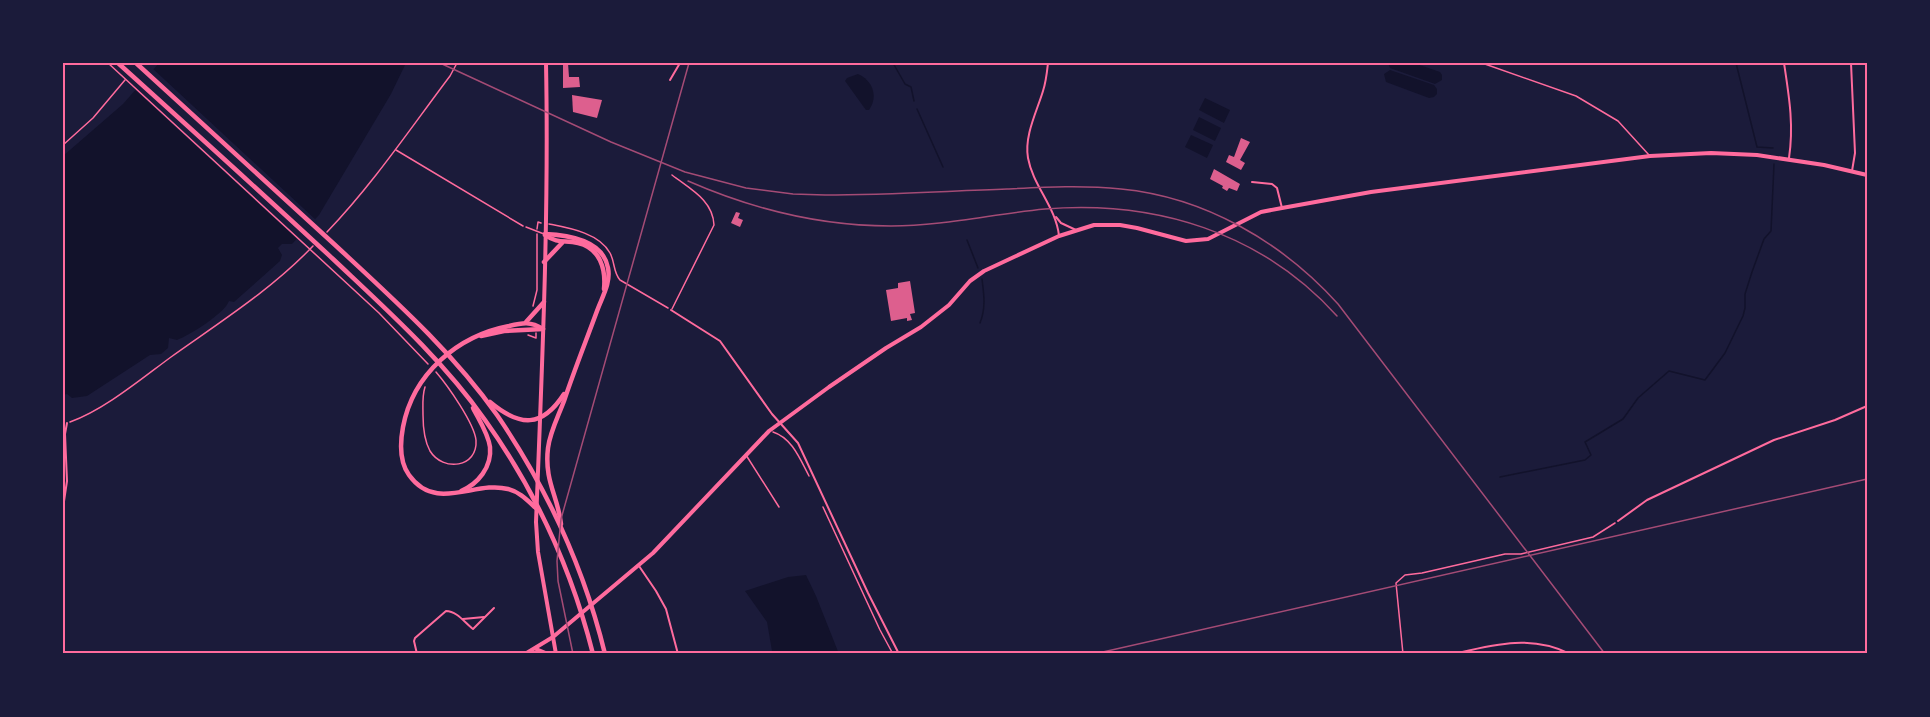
<svg xmlns="http://www.w3.org/2000/svg" width="1930" height="717" viewBox="0 0 1930 717" font-family="'Noto Sans',sans-serif">
  <style>
    .water { fill: #12122b }
    .pier { fill: #1b1b3a }
    .lines { fill: none; stroke-linecap: round; stroke-linejoin: round }
    .stream { stroke: #12122b; stroke-width: 1.5 }
    .building { fill: #dd5f8e }
    .path { stroke: #ff6b9d; stroke-width: 1.5 }
    .service { stroke: #ff6b9d; stroke-width: 1.5 }
    .minor { stroke: #ff6b9d; stroke-width: 2 }
    .secondary { stroke: #ff6b9d; stroke-width: 4 }
    .motorway { stroke: #ff6b9d; stroke-width: 4.5 }
    .rail { stroke: #a44b75; stroke-width: 1.5 }
    .neatline { fill: none; stroke: #ff6b9d; stroke-width: 2 }
  </style>
  <rect width="100%" height="100%" fill="#1b1b3a"/>
  <!-- water -->
  <g class="water">
    <path d="M159 63H406L391 94 319 215 292 244H282L278 248 282 255 280 261 234 302 229 301C225 313 190 335 177 340L169 338 168 348 161 354 150 355 87 396 72 398 67 394 63 395V156L123 104Z"/>
    <polygon points="1388,63 1414,63 1440,72 1442,75 1442,80 1435,84 1390,68"/>
    <polygon points="1390,70 1434,85 1437,89 1437,94 1434,97 1429,98 1386,82 1384,74"/>
    <path d="M858 74C872 80 879 96 869 110H866L863 106 845 81 847 78Z"/>
    <polygon points="1205,98 1230,110 1224,123 1199,110"/>
    <polygon points="1199,117 1221,128 1215,141 1193,130"/>
    <polygon points="1191,135 1213,145 1207,158 1185,147"/>
    <polygon points="806,575 816,596 839,654 763,654 772,651 767,622 745,591 788,577"/>
  </g>
  <!-- pier -->
  <polygon class="pier" points="151,67 317,221 299,241 133,88"/>
  <g class="lines">
    <!-- stream -->
    <g class="stream">
      <polyline points="893,63 905,84 911,87 914,101"/>
      <polyline points="1736,63 1757,147 1773,148"/>
      <polyline points="917,109 943,167"/>
      <polyline points="967,240 978,268"/>
      <path d="M980 323C986 308 984 295 982 279"/>
      <polyline points="1500,477 1585,460 1591,455 1585,442 1623,419 1638,398 1669,371 1705,380 1725,353 1743,316 1745,308 1745,294 1752,272 1764,239 1771,231 1774,164"/>
    </g>
  </g>
  <!-- building -->
  <g class="building">
    <polygon points="563,63 568,63 569,77 579,77 580,87 563,88"/>
    <polygon points="572,95 602,100 597,118 573,112"/>
    <polygon points="1241,138 1250,142 1240,160 1245,163 1241,170 1226,162 1229,155 1234,157"/>
    <polygon points="1214,169 1240,184 1237,191 1229,188 1227,191 1222,188 1223,186 1210,179"/>
    <polygon points="736,212 740,213 738,218 743,220 740,227 731,223"/>
    <polygon points="910,281 915,313 910,314 912,320 907,321 907,318 891,321 886,290 898,288 898,283"/>
  </g>
  <g class="lines">
    <!-- path -->
    <g class="path">
      <polyline points="108,63 379,313 428,364"/>
      <polyline points="63,145 93,118 125,80"/>
      <polyline points="396,150 523,226"/>
      <path d="M549 224C569 228 599 233 610 253 615 262 613 272 620 280L668 308"/>
      <polyline points="537,229 538,222 541,223"/>
      <path d="M327 232C373 184 410 129 450 76L457 63"/>
      <polyline points="533,306 537,290 537,234"/>
      <polyline points="528,335 536,338 536,333"/>
      <path d="M425 387C422 396 423 405 423 415 423 427 424 440 430 451 443 472 478 468 476 440 474 423 448 386 436 372"/>
      <path d="M70 422C104 410 141 379 171 357 220 322 271 290 313 246"/>
      <path d="M773 432C792 438 800 459 809 476"/>
      <polyline points="823,507 880,630 893,654"/>
      <polyline points="1403,654 1396,583 1405,575 1422,573 1505,554 1521,554 1593,537 1615,523"/>
    </g>
    <!-- service -->
    <g class="service">
      <polyline points="1482,63 1576,96 1618,121 1649,155"/>
      <polyline points="526,227 544,234"/>
      <path d="M672 309 714 225C713 200 690 189 672 175"/>
      <polyline points="746,455 779,507"/>
    </g>
    <!-- minor -->
    <g class="minor">
      <path d="M1048 63C1047 72 1046 82 1043 91 1037 111 1024 136 1028 158 1033 186 1056 207 1059 236"/>
      <path d="M1784 63C1789 96 1794 125 1789 158"/>
      <polyline points="1851,63 1855,153 1852,171"/>
      <polyline points="670,80 680,63"/>
      <polyline points="1252,182 1272,184 1277,188 1282,208"/>
      <polyline points="1056,217 1061,223 1076,230"/>
      <polyline points="671,310 720,341 772,414 798,443 868,593 899,654"/>
      <polyline points="63,508 67,481 65,434 67,423"/>
      <polyline points="1618,521 1647,500 1774,440 1835,420 1867,406"/>
      <polyline points="639,566 656,591 666,609 678,654"/>
      <polyline points="463,619 484,617"/>
      <path d="M417 654 414 641 415 638 446 611C457 611 465 623 473 629L494 608"/>
      <path d="M1453 654C1492 645 1531 634 1570 654"/>
    </g>
    <!-- secondary -->
    <g class="secondary">
      <path d="M546 63C549 216 542 369 536 522L538 552 556 654"/>
      <polyline points="536,649 548,654"/>
      <polyline points="525,654 553,637 653,553 769,431 829,387 886,348 921,327 949,305 970,281 984,271 1059,236 1094,225 1120,225 1137,228 1186,241 1208,239 1261,212 1282,208 1371,192 1650,156 1711,153 1757,155 1824,165 1867,175"/>
    </g>
    <!-- motorway -->
    <g class="motorway">
      <path d="M118 63C190 128 262 193 333 259 387 310 442 359 485 420 535 490 572 571 593 654"/>
      <path d="M136 63C202 124 268 184 334 244 392 298 451 350 497 415 547 488 584 568 605 654"/>
      <path d="M545 234C568 235 603 240 608 268 611 283 602 297 597 311 586 341 574 371 564 401 558 417 550 432 548 448 544 481 558 496 561 524"/>
      <path d="M545 235C558 244 564 240 578 243 600 248 606 269 604 289"/>
      <polyline points="544,262 562,243"/>
      <polyline points="526,322 544,302"/>
      <polyline points="481,336 504,331 543,329"/>
      <path d="M490 402C520 427 542 428 564 394"/>
      <path d="M461 491C478 484 492 467 490 447 488 433 479 420 473 408"/>
      <path d="M537 509C528 501 520 492 508 489 475 480 436 513 409 475 399 461 400 443 403 427 413 374 457 336 509 326 522 323 531 321 543 329"/>
    </g>
    <!-- rail -->
    <g class="rail">
      <path d="M440 63 611 142 685 172 746 188 793 194 825 195C886 195 947 191 1007 189 1046 187 1083 185 1121 189 1205 197 1282 242 1338 304L1605 654"/>
      <path d="M688 181C752 209 821 226 891 226 943 226 993 214 1045 209 1155 200 1261 232 1337 316"/>
      <polyline points="573,654 558,581 557,561 561,519 689,63"/>
      <polyline points="1094,654 1867,479"/>
    </g>
  </g>
  <!-- border -->
  <rect width="1930" height="717" fill="none" stroke="#1b1b3a" stroke-width="129"/>
  <rect x="64" y="64" width="1802" height="588" class="neatline"/>
</svg>
